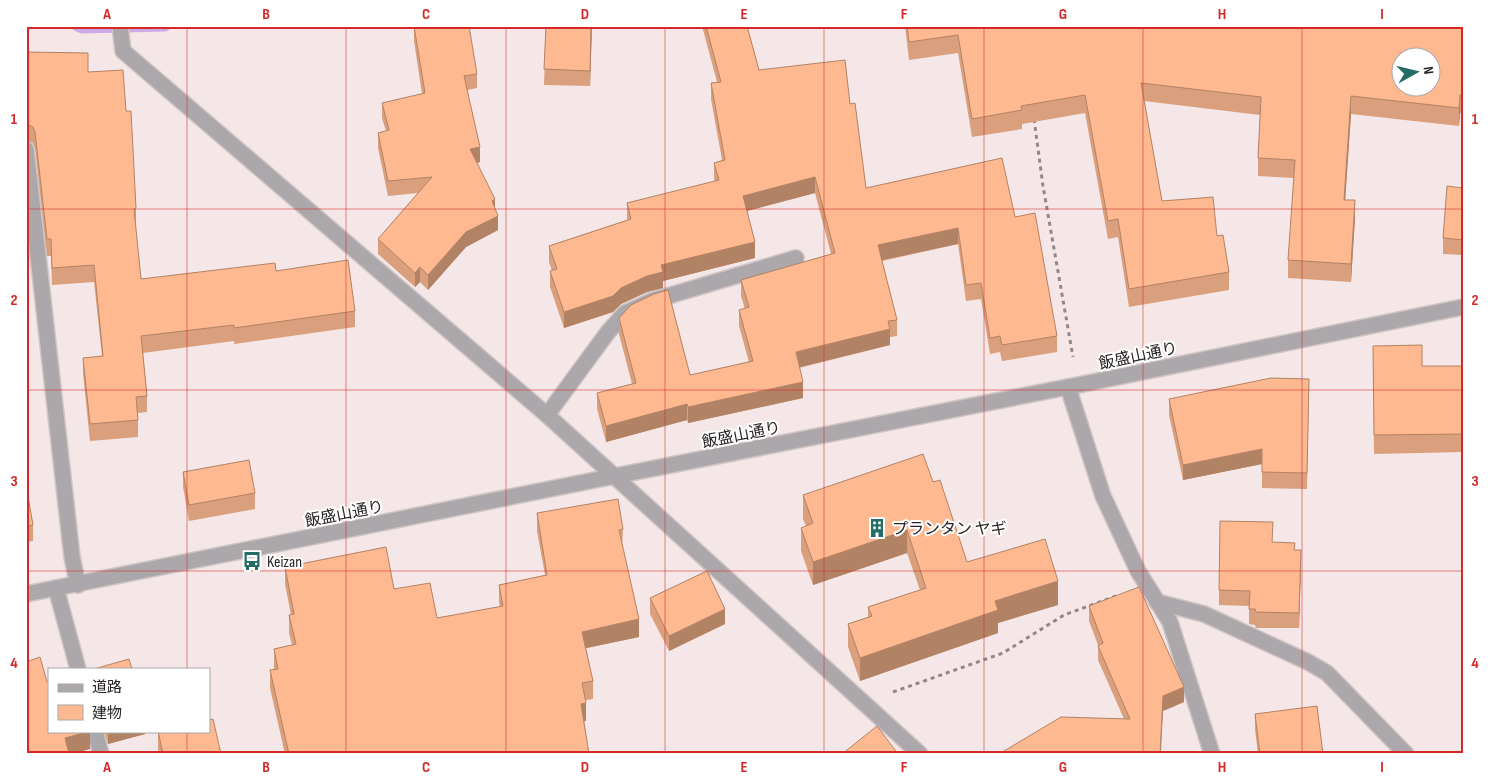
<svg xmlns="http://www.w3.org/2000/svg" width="1489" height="780" viewBox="0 0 1489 780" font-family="'Sofia Sans Condensed','Noto Sans JP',sans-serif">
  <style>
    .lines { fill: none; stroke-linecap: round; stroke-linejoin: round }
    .stream { stroke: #cea9e8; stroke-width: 11 }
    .minor-casing { stroke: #d0c4c4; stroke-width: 18 }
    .path { stroke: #918787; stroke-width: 3; stroke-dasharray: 4 4; stroke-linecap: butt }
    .minor { stroke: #aca7aa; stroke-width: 15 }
    .wall { fill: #da9f7c }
    .shaded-wall { fill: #b28265 }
    .building { fill: #feb990; stroke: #b28265; fill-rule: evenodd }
    .grid { fill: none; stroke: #d62828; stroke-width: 1; stroke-opacity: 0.55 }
    .labels { text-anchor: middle; stroke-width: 4; stroke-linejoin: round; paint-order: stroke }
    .street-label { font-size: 16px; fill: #2a2525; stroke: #fff }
    .poi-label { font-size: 16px; fill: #2a2525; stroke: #fff; text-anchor: start }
    .neatline { fill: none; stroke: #d62828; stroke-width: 2 }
    .grid-label { font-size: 16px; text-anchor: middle; font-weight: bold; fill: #d62828 }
  </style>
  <rect width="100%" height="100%" fill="#f5e7e7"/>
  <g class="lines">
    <!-- stream -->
    <polyline class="stream" points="77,26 82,28 165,26"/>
    <!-- minor casing -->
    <g class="minor-casing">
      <g id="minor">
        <polyline points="120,26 123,51 547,415 920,754"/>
        <polyline points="26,149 72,557 78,585"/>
        <polyline points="1068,387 1103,496 1138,571 1170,622 1212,754"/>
        <polyline points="547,415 608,332 625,313 651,301 796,258"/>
        <polyline points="56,588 78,669"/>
        <polyline points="26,594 615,476 1078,385 1463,307"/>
        <polyline points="1157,602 1204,614 1308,662 1327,673 1406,754"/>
        <polyline points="95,731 101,754"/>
      </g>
    </g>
    <!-- path -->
    <g class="path">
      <polyline points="1034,119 1043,186 1073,357"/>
      <polyline points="893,692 1003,653 1064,615 1116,596"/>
    </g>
    <!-- minor -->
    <use href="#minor" class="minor"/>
  </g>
  <!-- wall -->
  <g class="wall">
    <polygon points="414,26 477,74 477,88 467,90 480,162 477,163 495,208 498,230 466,247 428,290 420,282 415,287 378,254 378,239 418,193 388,196 378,148 378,133 386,131 382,118 382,103 422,94 414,41"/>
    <polygon points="546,26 592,26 590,86 544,85"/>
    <polygon points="702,26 747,26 759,70 850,104 866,188 1015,217 1057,336 1057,352 1002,361 1000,352 990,354 981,299 966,301 958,244 882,261 897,320 897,336 890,337 890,345 799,368 803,398 688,423 687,420 606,442 597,409 597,393 632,384 619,334 619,318 690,375 749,362 739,326 739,310 745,309 741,296 741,280 831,254 815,193 747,211 755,258 663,281 663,288 647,292 621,304 613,312 564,328 550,287 550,271 552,271 549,262 549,246 627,220 627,203 715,181 714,179 714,163 722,160 711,99 711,83 717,82"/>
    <polygon points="905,26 1463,26 1463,113 1460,113 1459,126 1351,114 1345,200 1355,218 1351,282 1288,278 1288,260 1294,178 1258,176 1258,158 1260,115 1144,101 1162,201 1217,236 1229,272 1229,290 1129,307 1118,237 1108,239 1085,113 1022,124 1022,129 972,137 958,53 909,60"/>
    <polygon points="26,52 88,72 126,111 136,208 136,225 135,225 141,279 276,271 355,311 355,327 234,344 234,341 143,353 147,396 147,412 138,413 138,437 90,441 83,374 83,358 102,356 94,282 52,285 51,256 47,256 35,148 33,143 26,140"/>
    <polygon points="1463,188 1463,255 1443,254 1443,238"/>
    <polygon points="26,219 28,238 28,254 26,254"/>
    <polygon points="1373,346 1422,366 1463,366 1463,452 1374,454"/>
    <polygon points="1309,379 1307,489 1262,488 1262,464 1183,480 1169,415 1169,399"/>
    <polygon points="183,472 255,493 255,509 189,521 183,487"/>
    <polygon points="933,482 967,562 1058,605 998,623 998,633 860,681 848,647 848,624 868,617 868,607 920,590 907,553 813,585 801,551 801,528 806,526 803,519 803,495"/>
    <polygon points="26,485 33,525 33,541 26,542"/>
    <polygon points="537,513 623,529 622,547 639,637 586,648 593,681 593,699 586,700 586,721 584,721 589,754 285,754 270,688 270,670 274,669 274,649 292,645 289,633 289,615 291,615 285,584 285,567 394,589 437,618 500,607 499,603 499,585 545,575 537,531"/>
    <polygon points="1272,542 1295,550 1301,565 1299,628 1256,628 1255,625 1249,624 1249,606 1219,605 1219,590"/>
    <polygon points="650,598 725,624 669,651 650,614"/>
    <polygon points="1089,606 1184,702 1163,711 1161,754 999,754 1124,719 1098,660 1098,645 1089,621"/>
    <polygon points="1255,714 1323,754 1258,754 1255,729"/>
    <polygon points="104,731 145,731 145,734 108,744"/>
    <polygon points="158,731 221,754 159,754 158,749"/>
  </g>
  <!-- shaded-wall -->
  <g class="shaded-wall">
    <polygon points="591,26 592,26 590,86 590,71"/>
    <polygon points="1460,95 1460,113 1459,126 1459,108"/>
    <polygon points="1351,96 1351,114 1344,218 1344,200"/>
    <polygon points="480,147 480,162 470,164 470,149"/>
    <polygon points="815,177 815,193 743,212 743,196"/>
    <polygon points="495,199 495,214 492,201"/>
    <polygon points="1355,200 1355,218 1351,282 1351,264"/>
    <polygon points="498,216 498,230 466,247 428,290 428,275 466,232"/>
    <polygon points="958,228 958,244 878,261 878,245"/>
    <polygon points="755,242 755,258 663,281 663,288 647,292 621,304 613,312 564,328 564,312 621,288 661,265"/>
    <polygon points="420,267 420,282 415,287 415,273"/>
    <polygon points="890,329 890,345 796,368 796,352"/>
    <polygon points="803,382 803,398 688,423 688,407"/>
    <polygon points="687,404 687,420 606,442 606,426"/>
    <polygon points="1262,449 1262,464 1183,480 1183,465"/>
    <polygon points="907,530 907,553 813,585 813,562"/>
    <polygon points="1301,550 1301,565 1299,628 1299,613"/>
    <polygon points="1058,581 1058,605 998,623 998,633 860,681 860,658 995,601"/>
    <polygon points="725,609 725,624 669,651 669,636"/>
    <polygon points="639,619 639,637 582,649 582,632"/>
    <polygon points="1184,687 1184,702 1163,711 1160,754 1163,696"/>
    <polygon points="586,703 586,721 581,722 581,704"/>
    <polygon points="90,731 90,749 73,754 65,754 65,738"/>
    <polygon points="108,731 145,731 145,734 108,744"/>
  </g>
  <!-- building -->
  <g class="building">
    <polygon points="414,26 469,26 477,74 464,76 480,147 470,149 495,199 492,201 498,216 466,232 428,275 420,267 415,273 378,239 432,177 388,181 378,133 389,130 382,103 425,93"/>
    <polygon points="546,26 591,26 590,71 544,69"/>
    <polygon points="706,26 747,26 759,70 845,60 850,104 855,103 866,188 1002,158 1015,217 1035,213 1057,336 1002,345 1000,336 990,338 981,283 966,285 958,228 878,245 897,320 888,321 890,329 796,352 803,382 688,407 687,404 606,426 597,393 636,383 619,318 631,305 654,294 668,290 690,375 753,361 739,310 749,307 741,280 835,253 815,177 743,196 755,242 661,265 663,272 647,276 621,288 613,296 564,312 550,271 557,269 549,246 631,219 627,203 719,180 714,163 725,160 711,83 721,82"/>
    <path d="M907 26H1463V95H1460L1459 108 1351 96 1344 200H1355L1351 264 1288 260 1295 160 1258 158 1261 97 1141 83 1162 201 1213 197 1217 236 1223 235 1229 272 1129 289 1118 219 1108 221 1085 95 1021 106 1022 110 972 119 958 35 909 42ZM1402 58H1432V88H1402Z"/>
    <polygon points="26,52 88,53 88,72 123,70 126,111 131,111 136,208 134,209 141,279 275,263 276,271 348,260 355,311 234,328 234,325 141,336 147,396 136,397 138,420 90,424 83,358 103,356 94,265 52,268 51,239 47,239 35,132 33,127 26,124"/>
    <polygon points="1447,186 1463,188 1463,240 1443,238"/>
    <polygon points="26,219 28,238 26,238"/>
    <polygon points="1422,345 1422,366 1463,366 1463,434 1374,435 1373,346"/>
    <polygon points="1271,378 1309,379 1307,473 1262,472 1262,449 1183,465 1169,399"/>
    <polygon points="923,454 933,482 940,480 967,562 1045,539 1058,581 995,601 998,610 860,658 848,624 872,616 868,607 926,588 907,530 813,562 801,528 813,523 803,495"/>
    <polygon points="249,460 255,493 189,505 183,472"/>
    <polygon points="26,485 33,525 26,526"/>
    <polygon points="618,499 623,529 619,530 639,619 582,632 593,681 582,683 586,703 581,704 589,754 289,754 270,670 278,669 274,649 296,644 289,615 294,614 285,567 386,547 394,589 430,583 437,618 503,606 499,585 547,575 537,513"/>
    <polygon points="1220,521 1273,522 1272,542 1295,543 1294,550 1301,550 1299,613 1256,612 1255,609 1249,609 1250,591 1219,590"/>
    <polygon points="707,571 725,609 669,636 650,598"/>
    <polygon points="1139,587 1184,687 1163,696 1160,754 999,754 1061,717 1130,719 1098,646 1103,643 1089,606"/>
    <polygon points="40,657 47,682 49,681 49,731 90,731 65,738 69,754 26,754 26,662"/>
    <polygon points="129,659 132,669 94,669"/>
    <polygon points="1317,706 1323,754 1260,754 1255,714"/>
    <polygon points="213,719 221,754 163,754 158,731 209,731 209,720"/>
    <polygon points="877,726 898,754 842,754"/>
  </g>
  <!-- grid -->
  <path class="grid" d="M187 26V669M346 26V754M506 26V754M665 26V754M824 26V754M984 26V754M1143 26V754M1302 26V754M26 209H1463M26 390H1463M26 571H1463M187 731V754"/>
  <!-- icons -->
  <defs>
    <g id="building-bare" transform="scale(1.5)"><path d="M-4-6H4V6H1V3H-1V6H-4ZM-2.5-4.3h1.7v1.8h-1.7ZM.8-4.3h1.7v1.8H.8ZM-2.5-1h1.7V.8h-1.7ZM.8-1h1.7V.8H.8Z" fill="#246d66" stroke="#fff" stroke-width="2.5" paint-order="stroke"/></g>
    <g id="bus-bare" transform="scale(1.5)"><path d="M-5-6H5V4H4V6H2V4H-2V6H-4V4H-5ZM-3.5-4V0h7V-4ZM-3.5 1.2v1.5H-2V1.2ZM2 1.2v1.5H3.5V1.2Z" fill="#246d66" stroke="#fff" stroke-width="2.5" paint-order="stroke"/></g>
  </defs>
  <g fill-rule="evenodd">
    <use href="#building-bare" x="877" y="528"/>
    <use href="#bus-bare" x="252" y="561"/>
  </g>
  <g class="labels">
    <!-- street labels -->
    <g class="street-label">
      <text transform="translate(1138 355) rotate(-12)" y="6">飯盛山通り</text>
      <text transform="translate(741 434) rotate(-11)" y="6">飯盛山通り</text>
      <text transform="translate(344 513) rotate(-11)" y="6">飯盛山通り</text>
    </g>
    <!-- poi labels -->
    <g class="poi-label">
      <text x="892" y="534">プランタン ヤギ</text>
      <text x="267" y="567">Keizan</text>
    </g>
  </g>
  <!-- border -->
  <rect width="1489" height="780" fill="none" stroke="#ffffff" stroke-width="55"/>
  <!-- legend -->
  <rect x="48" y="668" width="162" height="65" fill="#ffffff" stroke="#aaa8a8"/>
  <rect x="58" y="684" width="25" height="8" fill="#aca7aa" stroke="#aaa8a8"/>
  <text x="92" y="692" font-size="15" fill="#2a2525">道路</text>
  <rect x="58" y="705" width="25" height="15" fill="#feb990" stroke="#aaa8a8"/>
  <text x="92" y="718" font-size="15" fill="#2a2525">建物</text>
  <!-- north arrow -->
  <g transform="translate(1416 72) rotate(82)"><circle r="24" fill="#ffffff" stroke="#aaa8a8"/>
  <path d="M0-4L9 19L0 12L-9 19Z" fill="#246d66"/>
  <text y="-8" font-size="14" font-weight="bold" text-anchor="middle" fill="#2a2525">N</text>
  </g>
  <rect x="28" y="28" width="1434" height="724" class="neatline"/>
  <g class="grid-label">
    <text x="107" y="19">A</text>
    <text x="266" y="19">B</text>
    <text x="426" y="19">C</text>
    <text x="585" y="19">D</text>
    <text x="744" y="19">E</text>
    <text x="904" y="19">F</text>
    <text x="1063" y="19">G</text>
    <text x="1222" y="19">H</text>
    <text x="1382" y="19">I</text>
    <text x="14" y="124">1</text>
    <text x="1475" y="124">1</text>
    <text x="14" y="305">2</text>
    <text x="1475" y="305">2</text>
    <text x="14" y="486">3</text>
    <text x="1475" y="486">3</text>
    <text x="14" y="668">4</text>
    <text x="1475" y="668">4</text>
    <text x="107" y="772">A</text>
    <text x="266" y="772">B</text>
    <text x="426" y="772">C</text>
    <text x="585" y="772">D</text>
    <text x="744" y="772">E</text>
    <text x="904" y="772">F</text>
    <text x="1063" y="772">G</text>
    <text x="1222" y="772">H</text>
    <text x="1382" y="772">I</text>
  </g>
</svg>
